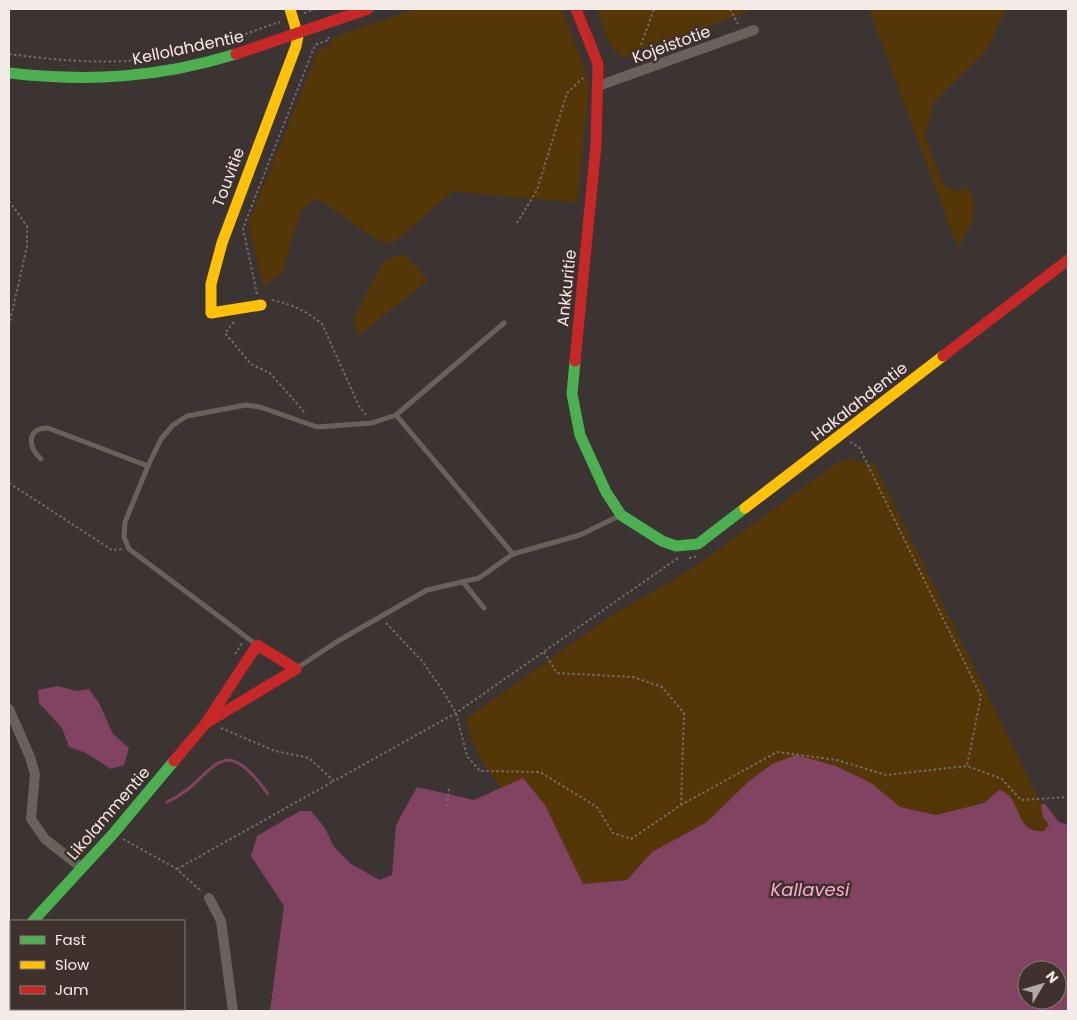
<svg xmlns="http://www.w3.org/2000/svg" width="1077" height="1020" viewBox="0 0 1077 1020" font-family="Poppins,sans-serif">
  <style>
    .green { fill: #553707 }
    .water { fill: #824261; fill-rule: evenodd }
    .lines { fill: none; stroke-linecap: round; stroke-linejoin: round }
    .stream { stroke: #824261; stroke-width: 3 }
    .path { stroke: #736b68; stroke-width: 2; stroke-dasharray: 2.5 2.5; stroke-linecap: butt }
    .lane { stroke: #6b605b; stroke-width: 5 }
    .street { stroke: #6b605b; stroke-width: 10 }
    .fast { stroke: #4caf50; stroke-width: 11 }
    .slow { stroke: #ffc107; stroke-width: 11 }
    .jam { stroke: #c62828; stroke-width: 11 }
    .labels { text-anchor: middle; stroke-width: 5; stroke-linejoin: round; paint-order: stroke }
    .street-label { font-size: 16px; fill: #f4eae8; stroke: #3f312e }
    .water-label { font-size: 18px; font-style: italic; fill: #fdaad1; stroke: #3f312e }
  </style>
  <rect width="100%" height="100%" fill="#3b3432"/>
  <!-- green -->
  <g class="green">
    <polygon points="414,9 562,9 584,67 588,81 588,98 577,203 453,191 394,242 380,242 317,198 301,209 282,273 264,287 248,224 318,51 330,45 333,38"/>
    <path d="M597 9H754L627 57C608 55 603 24 597 9Z"/>
    <path d="M869 9H1006L987 50 934 102 925 135 943 185 957 191 967 187C983 210 970 227 958 248Z"/>
    <polygon points="404,254 428,280 358,336 354,319 384,260"/>
    <path d="M851 460 875 465 1041 804 1043 817 1049 825 1048 829 1038 832 1022 823 1011 798 999 791 984 803 936 815 900 807 871 783 836 766 772 764 748 782 707 822 652 852 627 880 583 884 545 805 523 778 501 788C482 763 473 750 466 719L605 620 696 566 838 462Z"/>
  </g>
  <!-- water -->
  <g class="water">
    <polygon points="58,686 77,691 89,689 99,703 113,734 129,748 124,765 111,769 86,753 69,747 62,728 39,703 38,690"/>
    <path d="M796 755 836 766 871 783 900 807 936 815 984 803 999 790C1023 796 1013 834 1044 831L1049 825 1043 817 1041 804H1045L1059 822 1068 825V1011H270L284 906 251 856 257 836 300 811H311L325 828 334 847 351 864 380 880 392 875 396 825 417 787 474 800 523 778 545 805 583 884 627 880 652 852 707 822 748 782 772 764ZM1027 970H1057V1000H1027Z"/>
  </g>
  <g class="lines">
    <!-- stream -->
    <path class="stream" d="M167 802C215 781 218 724 268 794"/>
    <!-- path -->
    <g class="path">
      <polyline points="730,9 738,24"/>
      <polyline points="304,13 316,9"/>
      <path d="M9 54C68 62 135 67 194 51 223 43 252 31 280 22"/>
      <polyline points="636,59 654,9"/>
      <polyline points="9,201 27,226 27,246 9,326"/>
      <polyline points="517,223 537,190 567,93 585,76"/>
      <polyline points="257,294 243,228 315,45 329,40 328,37"/>
      <path d="M272 300C291 304 307 311 322 324L359 406 366 415"/>
      <polyline points="234,322 225,333 251,364 270,373 306,414"/>
      <polyline points="850,442 859,447 981,696 967,766"/>
      <polyline points="9,483 112,550 122,549"/>
      <polyline points="689,558 699,556"/>
      <polyline points="386,623 422,661 443,691 456,713 467,756 480,771 540,772 597,807 613,833 631,839 681,805 777,752 837,760 886,775 967,766 1002,779 1021,800 1068,797"/>
      <polyline points="544,652 557,673 633,677 662,687 684,713 681,805"/>
      <polyline points="235,654 242,643"/>
      <polyline points="221,728 275,751 309,758 334,781 456,713 678,558"/>
      <polyline points="447,806 449,786"/>
      <polyline points="123,839 177,869 202,892"/>
      <polyline points="177,869 334,781"/>
    </g>
    <!-- lane -->
    <g class="lane">
      <polyline points="396,415 513,554 580,535 621,515"/>
      <path d="M41 459C28 447 26 428 48 428L148 466"/>
      <polyline points="463,582 484,608"/>
      <polyline points="257,645 129,549 124,537 125,522 148,466 161,439 173,425 187,416 246,405 260,407 317,427 372,423 396,415 504,323"/>
      <polyline points="297,668 338,641 427,590 479,578 513,554"/>
    </g>
    <!-- street -->
    <g class="street">
      <polyline points="598,86 754,30"/>
      <polyline points="9,709 30,757 35,774 31,819 45,839 82,868"/>
      <polyline points="209,898 221,921 233,1011"/>
      <polyline points="9,947 11,944"/>
    </g>
    <!-- fast -->
    <g class="fast">
      <path d="M9 73C89 82 158 78 236 54"/>
      <polyline points="575,361 572,394 580,435 606,492 621,515 662,541 676,546 698,544 745,508"/>
      <polyline points="33,921 113,834 174,761"/>
    </g>
    <!-- slow -->
    <g class="slow">
      <polyline points="261,305 211,313 211,284 222,243 296,46 298,36 290,9"/>
      <polyline points="745,508 943,356"/>
    </g>
    <!-- jam -->
    <g class="jam">
      <polyline points="236,54 368,9"/>
      <polyline points="943,356 1068,260"/>
      <polyline points="575,361 596,145 598,64 576,9"/>
      <polyline points="174,761 206,723 257,645 296,669 206,723"/>
    </g>
  </g>
  <g class="labels">
    <!-- street labels -->
    <g class="street-label">
      <text transform="translate(671 44) rotate(-20)" y="6">Kojeistotie</text>
      <text transform="translate(188 47) rotate(-12)" y="6">Kellolahdentie</text>
      <text transform="translate(228 177) rotate(-69)" y="6">Touvitie</text>
      <text transform="translate(566 288) rotate(-84)" y="6">Ankkuritie</text>
      <text transform="translate(859 401) rotate(-38)" y="6">Hakalahdentie</text>
      <text transform="translate(108 813) rotate(-49)" y="6">Likolammentie</text>
    </g>
    <!-- water labels -->
    <g class="water-label">
      <text x="810" y="896">Kallavesi</text>
    </g>
  </g>
  <!-- border -->
  <rect width="1077" height="1020" fill="none" stroke="#f4eae8" stroke-width="20"/>
  <!-- legend -->
  <rect x="10" y="920" width="175" height="90" fill="#3f312e" stroke="#877b78"/>
  <rect x="20" y="936" width="25" height="8" fill="#4caf50" stroke="#877b78"/>
  <text x="55" y="945" font-size="15" fill="#f4eae8">Fast</text>
  <rect x="20" y="961" width="25" height="8" fill="#ffc107" stroke="#877b78"/>
  <text x="55" y="970" font-size="15" fill="#f4eae8">Slow</text>
  <rect x="20" y="986" width="25" height="8" fill="#c62828" stroke="#877b78"/>
  <text x="55" y="995" font-size="15" fill="#f4eae8">Jam</text>
  <!-- north arrow -->
  <g transform="translate(1042 985) rotate(52)"><circle r="24" fill="#3f312e" stroke="#877b78"/>
  <path d="M0-4L9 19L0 12L-9 19Z" fill="#b3aaa8"/>
  <text y="-8" font-size="14" font-weight="bold" text-anchor="middle" fill="#f4eae8">N</text>
  </g>
</svg>
